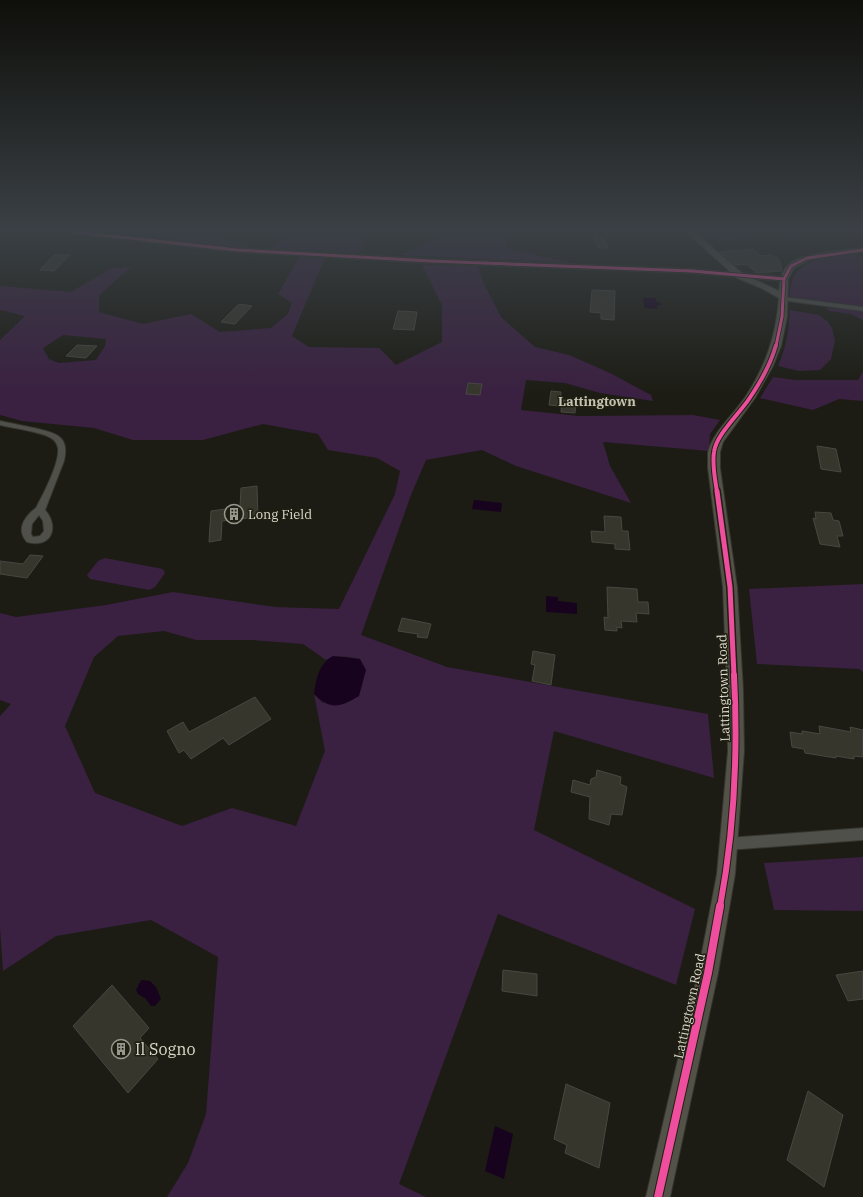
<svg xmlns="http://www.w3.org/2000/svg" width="863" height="1197" viewBox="0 0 863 1197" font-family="'IBM Plex Serif',serif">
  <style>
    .green { fill: #3a2041; fill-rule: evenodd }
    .water { fill: #17031e }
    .building { fill: #36362c; stroke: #484741 }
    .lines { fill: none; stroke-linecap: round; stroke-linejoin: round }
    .street-casing { stroke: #35352f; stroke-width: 2 }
    .secondary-casing { stroke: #35352f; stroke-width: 2 }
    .street { fill: #50504a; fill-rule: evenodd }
    .secondary { fill: #525248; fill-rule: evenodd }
    .cycleway-far4-casing { stroke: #201f11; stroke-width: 4.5 }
    .cycleway-far3-casing { stroke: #201f11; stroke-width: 6 }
    .cycleway-far2-casing { stroke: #201f11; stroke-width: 8 }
    .cycleway-far1-casing { stroke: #201f11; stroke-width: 8 }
    .cycleway-casing { stroke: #201f11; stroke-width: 10 }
    .cycleway-far4 { stroke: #ef4d9e; stroke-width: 3 }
    .cycleway-far3 { stroke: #ef4d9e; stroke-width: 4 }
    .cycleway-far2 { stroke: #ef4d9e; stroke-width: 5 }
    .cycleway-far1 { stroke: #ef4d9e; stroke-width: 6 }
    .cycleway { stroke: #ef4d9e; stroke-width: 8 }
    .labels { text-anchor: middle; stroke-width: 3; stroke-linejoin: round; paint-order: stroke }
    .far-quarter-label { font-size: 13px; font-weight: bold; fill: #c4c3b1; stroke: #201f11 }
    .poi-label { font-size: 13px; fill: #dcdbd2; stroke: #201f11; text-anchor: start }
    .street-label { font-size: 13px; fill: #dcdbd2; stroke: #201f11 }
    .near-poi-label { font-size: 16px; fill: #dcdbd2; stroke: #201f11; text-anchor: start }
  </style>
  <rect width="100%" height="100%" fill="#1c1c14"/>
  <!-- green -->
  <g class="green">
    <polygon points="168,229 220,229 228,239 249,248 156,239"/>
    <polygon points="292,229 349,229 367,234 362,253 271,249"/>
    <polygon points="444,229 517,229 521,232 506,236 507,248 571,263 400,255 454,232"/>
    <polygon points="703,229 733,229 746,239 718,242"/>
    <polygon points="775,229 791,229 804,237 789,239"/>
    <path d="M857 254 863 258V306L790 297C790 256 825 259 857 254Z"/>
    <path d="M299 257 325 258 292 336 309 347 379 348 396 365 442 342V305L422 265 478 266 484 284 501 317 535 347 569 355 610 373 651 395 653 401 600 393 565 383 526 380 521 410 579 416 693 415 720 420 710 434 709 451 603 442 610 466 631 503 516 466 482 450 426 460 411 495 361 635 447 667 708 714 714 778 554 731 534 830 695 909 676 985 498 914 399 1184 426 1197H167L188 1163 206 1114 218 957 151 920 56 936 3 971 0 928V716L11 704 0 700V613L16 617 106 605 173 592 275 607 339 609 395 494 400 471 377 458 328 450 318 434 263 424 203 440H133L94 428 22 421 0 415V340L25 316 0 310V286L71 292 112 268 131 267 99 295V312L143 324 191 314 220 332 271 328 288 314 292 303 278 294ZM63 335 106 339 105 346 96 360 59 363 49 359 43 348ZM164 631 196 640H252L303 644 326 660C338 654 348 657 360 659L323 703 314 694 325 751 296 826 232 808 182 826 95 793 65 726 94 657 118 636Z"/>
    <polygon points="826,308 863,310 863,320 851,314 829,311"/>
    <path d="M790 310 819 315 828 322 832 328 835 341 831 359 820 370 799 371 778 366C786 348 789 330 790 310Z"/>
    <polygon points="863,372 863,401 839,399 813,410 760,398 773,377 796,380 858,380"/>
    <polygon points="105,558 163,569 165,573 155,587 149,590 90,579 87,575 98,561"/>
    <polygon points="863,584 863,672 859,669 757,664 749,589"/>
    <polygon points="863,857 863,911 774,910 764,863"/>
  </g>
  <!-- water -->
  <g class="water">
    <polygon points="643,298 656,298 656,301 662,304 657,306 657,309 644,308"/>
    <polygon points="474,500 502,503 501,512 472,509"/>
    <polygon points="546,596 558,597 558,601 577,603 577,614 546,612"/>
    <path d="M333 656 360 659 366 670 359 696C340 707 331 711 314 694 316 679 319 663 333 656Z"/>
    <polygon points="141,980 150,981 156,987 161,999 155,1006 151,1006 146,999 138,994 136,990"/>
    <polygon points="495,1126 513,1134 504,1179 485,1171"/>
  </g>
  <!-- building -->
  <g class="building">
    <polygon points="594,237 604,237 608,248 598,248"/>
    <polygon points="753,249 761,256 771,255 777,258 780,261 782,271 756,273 747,264 735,265 720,252"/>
    <polygon points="54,255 70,255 54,271 40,270"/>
    <polygon points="592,290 615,291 614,320 601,319 601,313 590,312"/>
    <polygon points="239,304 252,306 235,324 221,322"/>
    <polygon points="398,311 417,312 414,330 393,329"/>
    <polygon points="77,345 97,346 86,358 66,356"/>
    <polygon points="468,383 482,384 480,395 466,394"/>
    <polygon points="551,391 561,392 560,406 549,405"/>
    <polygon points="562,400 576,401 575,413 561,412"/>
    <polygon points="817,446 836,449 841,472 821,469"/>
    <polygon points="257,486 258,517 222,521 221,540 209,542 211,511 240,507 241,488"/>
    <polygon points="815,512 831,513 833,520 839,521 843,536 837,536 840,547 820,544 813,518 816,519"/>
    <polygon points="604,516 621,517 622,531 628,531 630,550 615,549 615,544 592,542 591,531 605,532"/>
    <polygon points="30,555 43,556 27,578 0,574 0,561 23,564"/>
    <polygon points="607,587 637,589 638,602 648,602 649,614 636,613 637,622 621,621 622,628 617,627 617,631 605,630 604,617 608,618"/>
    <polygon points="402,618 431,624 427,638 417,637 418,634 398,631"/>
    <polygon points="533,651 555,655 551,685 532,681 535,665 531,664"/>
    <polygon points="255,697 271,719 229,745 223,738 191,759 184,750 179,753 167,731 183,722 189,732"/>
    <polygon points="819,726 851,732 850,727 863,730 863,757 854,756 854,759 836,756 836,758 805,753 804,749 792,747 790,732 802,734 802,731 820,734"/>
    <polygon points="597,770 621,777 620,784 627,787 622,815 611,814 609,825 589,819 590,797 571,792 573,780 590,785 591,779 596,777"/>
    <polygon points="503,970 537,974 537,996 502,991"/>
    <polygon points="863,971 863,999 848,1001 836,975"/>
    <polygon points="112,985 149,1028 140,1038 158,1059 128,1093 73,1026"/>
    <polygon points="566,1084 610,1103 599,1168 565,1153 567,1145 554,1139"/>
    <polygon points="808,1091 843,1115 824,1187 787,1160"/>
  </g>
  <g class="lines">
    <!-- street casing -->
    <g class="street-casing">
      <g id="street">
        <polygon points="45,229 60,229 237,248 430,259 692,269 784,277 787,279 784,281 772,280 692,273 430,263 237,252 48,231"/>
        <polygon points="783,297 863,307 863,311 781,300 780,299"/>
        <path d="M0 421C11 423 23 426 34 428 55 433 70 435 64 461L45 510C60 527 51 549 27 542 18 532 21 522 31 512 33 510 36 509 37 506 44 493 60 462 58 448 57 444 55 440 51 438 42 432 12 428 0 425ZM39 515 43 521 44 531 40 536 33 537 31 534 32 524Z"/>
        <polygon points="863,828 863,840 728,850 723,848 722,844 723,840 728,838"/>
      </g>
    </g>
    <!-- secondary casing -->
    <g class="secondary-casing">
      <path id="secondary" d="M683 229H691L743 274 779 291C780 282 781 272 788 265 799 253 845 250 863 248V252L809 260 794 268 788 279 787 317 781 346 773 366 755 398 723 442 720 452V468L737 587 743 690 744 751 735 874 718 973 670 1197H646L698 973 717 874 728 751 727 690 723 587 708 468C708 463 708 458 708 453 711 434 735 413 746 396 766 365 776 336 779 298L761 288 737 278Z"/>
    </g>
    <!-- street -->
    <use href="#street" class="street"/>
    <!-- secondary -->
    <use href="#secondary" class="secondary"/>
    <!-- cycleway-far4 casing -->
    <g class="cycleway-far4-casing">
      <g id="cycleway-far4">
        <polyline points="48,229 237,250 430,261 692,271 784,279"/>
        <polyline points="776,346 782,317 784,279 791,266 807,258 863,250"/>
      </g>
    </g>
    <!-- cycleway-far3 casing -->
    <g class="cycleway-far3-casing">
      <path id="cycleway-far3" d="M717 492C715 479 712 465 714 452 716 435 739 414 749 399 760 383 771 363 776 345"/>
    </g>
    <!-- cycleway-far2 casing -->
    <g class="cycleway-far2-casing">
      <polyline id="cycleway-far2" points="717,491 730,587 734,676"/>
    </g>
    <!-- cycleway-far1 casing -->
    <g class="cycleway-far1-casing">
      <path id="cycleway-far1" d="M720 907C734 832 738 751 734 675"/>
    </g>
    <!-- cycleway casing -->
    <g class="cycleway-casing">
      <polyline id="cycleway" points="658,1197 708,973 720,906"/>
    </g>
    <!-- cycleway-far4 -->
    <use href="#cycleway-far4" class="cycleway-far4"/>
    <!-- cycleway-far3 -->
    <use href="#cycleway-far3" class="cycleway-far3"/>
    <!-- cycleway-far2 -->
    <use href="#cycleway-far2" class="cycleway-far2"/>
    <!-- cycleway-far1 -->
    <use href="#cycleway-far1" class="cycleway-far1"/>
    <!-- cycleway -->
    <use href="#cycleway" class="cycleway"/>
  </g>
  <!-- sky -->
  <linearGradient id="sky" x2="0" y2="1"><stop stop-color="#0f0f0b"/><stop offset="0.58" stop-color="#3a4045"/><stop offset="1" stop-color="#3a4045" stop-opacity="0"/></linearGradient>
  <rect width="863" height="396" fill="url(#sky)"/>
  <!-- icons -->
  <defs>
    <g id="building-ring" transform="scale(1)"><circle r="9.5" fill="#201f11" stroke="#999890" stroke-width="1.5"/><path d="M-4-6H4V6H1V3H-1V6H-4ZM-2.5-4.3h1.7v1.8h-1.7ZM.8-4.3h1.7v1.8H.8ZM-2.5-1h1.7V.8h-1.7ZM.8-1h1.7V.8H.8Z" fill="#999890"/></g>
  </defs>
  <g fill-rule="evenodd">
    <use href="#building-ring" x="234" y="514"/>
    <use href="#building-ring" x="121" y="1049"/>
  </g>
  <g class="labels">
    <!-- far-quarter labels -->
    <g class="far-quarter-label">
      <text x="597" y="406">Lattingtown</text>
    </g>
    <!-- poi labels -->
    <g class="poi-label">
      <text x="248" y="519">Long Field</text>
    </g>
    <!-- street labels -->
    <g class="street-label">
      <text transform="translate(723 688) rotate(-92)" y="5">Lattingtown Road</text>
      <text transform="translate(689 1006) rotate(-78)" y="5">Lattingtown Road</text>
    </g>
    <!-- near-poi labels -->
    <g class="near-poi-label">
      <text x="135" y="1055">Il Sogno</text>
    </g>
  </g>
</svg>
